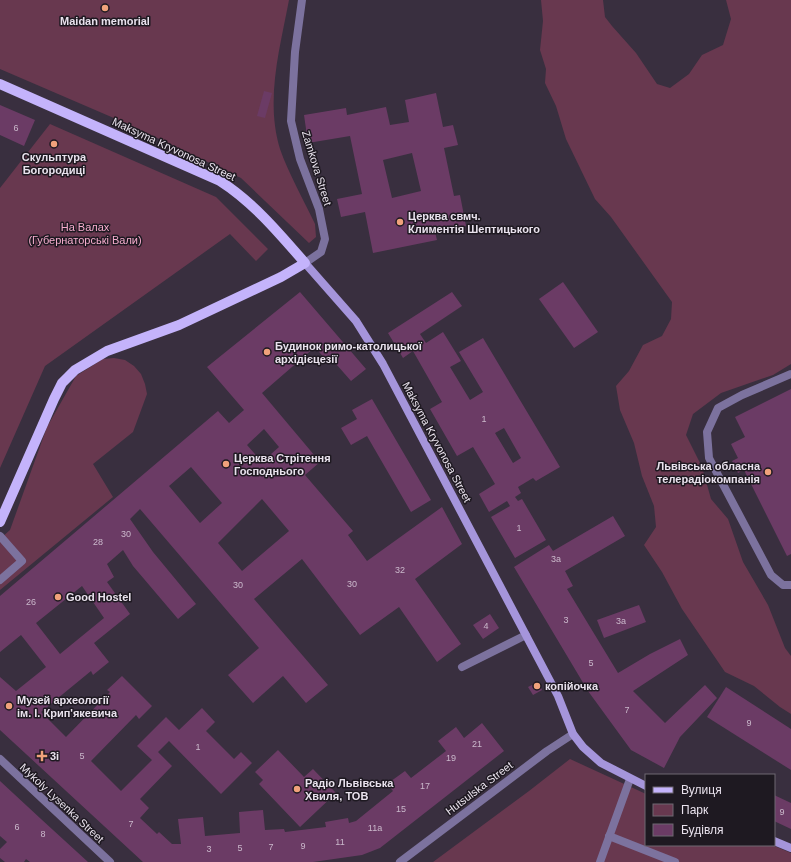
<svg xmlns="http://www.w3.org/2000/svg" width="791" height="862" viewBox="0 0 791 862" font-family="Helvetica,sans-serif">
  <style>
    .green { fill: #68384f }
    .building { fill: #6b3b65; fill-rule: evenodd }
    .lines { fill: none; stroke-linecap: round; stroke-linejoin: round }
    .lane { stroke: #7c729e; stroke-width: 8 }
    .street { stroke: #7c729e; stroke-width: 8 }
    .secondary { stroke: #a595db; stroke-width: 8 }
    .primary { stroke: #c4b3fb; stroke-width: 10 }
    .poi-dot { fill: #f0a27b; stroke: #1e1921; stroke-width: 1.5 }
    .labels { text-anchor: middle; stroke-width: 3; stroke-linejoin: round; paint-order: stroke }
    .number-label { font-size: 9px; fill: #cab8cb }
    .poi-label { font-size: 11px; font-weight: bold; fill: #e9e2ed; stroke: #1e1921; text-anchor: start }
    .street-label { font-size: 11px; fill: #e9e2ed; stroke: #1e1921 }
    .park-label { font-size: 11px; fill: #f6adce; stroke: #1e1921 }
  </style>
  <rect width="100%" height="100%" fill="#392f3f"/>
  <!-- green -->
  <g class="green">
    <path d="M0 0H289C280 48 265 100 280 149 288 172 304 201 315 224L316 237 309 243 241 178 130 125 0 69Z"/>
    <polygon points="541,0 603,0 605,17 612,26 636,53 657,84 670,88 689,74 702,55 723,45 731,19 726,0 791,0 791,364 773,375 721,393 693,414 686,435 702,467 711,499 728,519 743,562 768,605 785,648 791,656 791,714 780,707 754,686 725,672 682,609 662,572 644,545 656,527 654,506 642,476 634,443 620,410 616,386 629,371 643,345 662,336 671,319 672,302 611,217 595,199 566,139 556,106 545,83 546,69 540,50 543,21"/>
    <polygon points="50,124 216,197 268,249 256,261 230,234 45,366 0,468 0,188"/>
    <polygon points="114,358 125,360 134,366 141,374 145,384 147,394 133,432 93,464 113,497 0,590 0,539 10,530 47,427 76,376 103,359"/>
    <polygon points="570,759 646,794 646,845 772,845 791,853 791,862 433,862 529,791"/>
  </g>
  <!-- building -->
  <g class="building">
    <polygon points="264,91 272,93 265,118 257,116"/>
    <path d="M436 93 443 127 453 125 458 145 444 148 454 196 460 195 466 226 435 232 437 240 373 253 365 212 341 217 337 199 362 194 350 136 308 143 304 115 346 108 347 115 386 107 390 125 409 122 405 100ZM412 153 421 191 392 198 383 160Z"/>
    <polygon points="0,105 35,120 24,146 0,135"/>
    <polygon points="563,282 598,332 574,348 539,299"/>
    <path d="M300 292 366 369 351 381 329 356 325 359 315 347 262 393 320 462 305 475 353 531 348 535 367 561 442 507 462 544 415 579 461 644 437 662 399 607 360 635 302 559 254 599 328 685 306 703 283 676 253 703 228 675 259 648 140 509 130 519 153 552 196 604 178 619 133 566 123 550 107 564 114 577 107 582 130 614 94 643 109 662 93 675 91 671 41 712 66 737 110 692 107 690 122 676 152 706 139 719 136 715 91 761 121 791 152 760 137 746 166 717 179 730 202 708 215 722 206 731 234 759 241 752 252 763 221 794 169 741 158 752 172 766 140 799 149 808 140 818 157 834 159 832 172 844H181L178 819 203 817 205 836 240 833 239 812 263 810 265 830 284 829 285 832 326 827 325 822 348 818 349 823 356 821 393 791 387 784 405 771 411 778 446 751 438 741 456 727 464 738 482 723 504 751 380 848 362 855 313 862H143L0 730V677L16 691 46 667 21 635 0 652V596L218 411 229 423 244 410 207 367ZM264 429 279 447 262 462 247 445ZM191 467 222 503 200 523 169 486ZM262 499 289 531 242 571 218 543ZM82 586 104 618 60 654 36 623Z"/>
    <path d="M452 292 462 306 420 334 426 343 443 332 461 361 450 367 470 400 483 392 459 352 483 338 560 467 536 481 533 478 518 487 521 493 515 497 518 501 522 499 546 540 515 558 491 517 510 506 507 501 489 512 479 494 495 484 473 447 457 456 430 409 442 402 413 351 403 358 388 333ZM504 428 521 458 513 463 495 433Z"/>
    <polygon points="791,389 791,554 787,556 744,470 738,473 732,461 738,458 731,444 745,437 735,417"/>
    <polygon points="372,399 431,500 411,512 367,436 351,445 341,428 357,419 352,410"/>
    <polygon points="613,516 625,536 565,571 573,586 567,589 618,673 650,654 680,639 688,655 633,691 665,723 705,685 717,698 680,737 664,768 631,750 588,691 514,567 549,545 553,551"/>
    <polygon points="639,605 646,622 604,638 597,620"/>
    <polygon points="490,614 499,628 483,639 473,625"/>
    <polygon points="538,682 542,690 533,695 528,687"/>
    <polygon points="726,687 791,729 791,770 707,717"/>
    <polygon points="278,750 304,777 313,769 336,793 300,827 259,784 263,780 255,772"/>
    <polygon points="0,781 41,819 88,862 30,862 26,859 24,862 5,862 0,858 0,849 7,842 0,836"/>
    <polygon points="774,795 791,803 791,829 774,821"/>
  </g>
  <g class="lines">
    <!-- lane -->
    <g class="lane">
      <polyline points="791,374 742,395 718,408 707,432 709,458 771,575 783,585 791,585"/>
      <polyline points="0,536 22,561 0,580"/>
      <polyline points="462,667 526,635"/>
      <polyline points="609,836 675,862"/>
      <polyline points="600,862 630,779"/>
    </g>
    <!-- street -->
    <g class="street">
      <polyline points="302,0 295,52 291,121 300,159 319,209 325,239 321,252 305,263"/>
      <polyline points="0,759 110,862"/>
      <polyline points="400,862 547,751 573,734"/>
    </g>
    <!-- secondary -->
    <g class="secondary">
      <polyline points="305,263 356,321 383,364 558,696 573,734 583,747 601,763 646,786"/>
      <polyline points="774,841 791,848"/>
    </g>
    <!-- primary -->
    <path class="primary" d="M0 84 220 181C253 202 279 233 305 263L281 277 179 325 107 351 75 370 62 383 54 399 0 522"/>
  </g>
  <!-- markers -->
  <g class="poi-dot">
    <circle cx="105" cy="8" r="4"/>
    <circle cx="54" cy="144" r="4"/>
    <circle cx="400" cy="222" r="4"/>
    <circle cx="267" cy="352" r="4"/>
    <circle cx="226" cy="464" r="4"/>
    <circle cx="768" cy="472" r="4"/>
    <circle cx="58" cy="597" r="4"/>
    <circle cx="537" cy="686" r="4"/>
    <circle cx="9" cy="706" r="4"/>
    <path d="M40 750h4v4h4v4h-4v4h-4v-4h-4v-4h4z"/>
    <circle cx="297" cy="789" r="4"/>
  </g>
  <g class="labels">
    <!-- number labels -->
    <g class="number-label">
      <text x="16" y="131">6</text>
      <text x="484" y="422">1</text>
      <text x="519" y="531">1</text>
      <text x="126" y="537">30</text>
      <text x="98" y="545">28</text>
      <text x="556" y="562">3а</text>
      <text x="400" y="573">32</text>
      <text x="352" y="587">30</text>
      <text x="238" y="588">30</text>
      <text x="31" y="605">26</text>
      <text x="566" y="623">3</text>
      <text x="621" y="624">3а</text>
      <text x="486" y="629">4</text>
      <text x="591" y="666">5</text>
      <text x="627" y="713">7</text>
      <text x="749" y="726">9</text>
      <text x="477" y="747">21</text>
      <text x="198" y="750">1</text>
      <text x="82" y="759">5</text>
      <text x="451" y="761">19</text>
      <text x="425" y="789">17</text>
      <text x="401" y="812">15</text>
      <text x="782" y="815">9</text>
      <text x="131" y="827">7</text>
      <text x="17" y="830">6</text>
      <text x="375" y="831">11а</text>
      <text x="43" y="837">8</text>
      <text x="340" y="845">11</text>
      <text x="303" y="849">9</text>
      <text x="271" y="850">7</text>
      <text x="240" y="851">5</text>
      <text x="209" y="852">3</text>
    </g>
    <!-- poi labels -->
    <g class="poi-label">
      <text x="105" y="25" text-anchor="middle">Maidan memorial</text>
      <text x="54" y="161" text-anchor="middle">Скульптура<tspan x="54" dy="13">Богородиці</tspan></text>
      <text x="408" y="220">Церква свмч.<tspan x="408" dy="13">Климентія Шептицького</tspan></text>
      <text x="275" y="350">Будинок римо-католицької<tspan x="275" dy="13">архідієцезії</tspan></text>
      <text x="234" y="462">Церква Стрітення<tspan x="234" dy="13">Господнього</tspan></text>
      <text x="760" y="470" text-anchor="end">Львівська обласна<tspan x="760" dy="13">телерадіокомпанія</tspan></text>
      <text x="66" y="601">Good Hostel</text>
      <text x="545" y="690">копійочка</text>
      <text x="17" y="704">Музей археології<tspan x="17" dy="13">ім. І. Крип'якевича</tspan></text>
      <text x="50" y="760">3і</text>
      <text x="305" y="787">Радіо Львівська<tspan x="305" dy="13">Хвиля, ТОВ</tspan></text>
    </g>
    <!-- street labels -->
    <g class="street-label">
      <text transform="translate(174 149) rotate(25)" y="4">Maksyma Kryvonosa Street</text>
      <text transform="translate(317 168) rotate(73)" y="4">Zamkova Street</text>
      <text transform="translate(437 442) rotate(62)" y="4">Maksyma Kryvonosa Street</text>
      <text transform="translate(479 788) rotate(-37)" y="4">Hutsulska Street</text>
      <text transform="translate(62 803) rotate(43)" y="4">Mykoly Lysenka Street</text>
    </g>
    <!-- park labels -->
    <g class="park-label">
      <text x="85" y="231">На Валах<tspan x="85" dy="13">(Губернаторські Вали)</tspan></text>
    </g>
  </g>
  <!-- legend -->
  <rect x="645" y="774" width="130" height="72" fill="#1e1921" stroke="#6f6973"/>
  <rect x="653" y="787" width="20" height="6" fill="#c4b3fb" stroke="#6f6973"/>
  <text x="681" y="794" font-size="12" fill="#e9e2ed">Вулиця</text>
  <rect x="653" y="804" width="20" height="12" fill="#68384f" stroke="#6f6973"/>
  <text x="681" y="814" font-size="12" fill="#e9e2ed">Парк</text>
  <rect x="653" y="824" width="20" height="12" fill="#6b3b65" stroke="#6f6973"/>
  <text x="681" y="834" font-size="12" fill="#e9e2ed">Будівля</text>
</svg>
